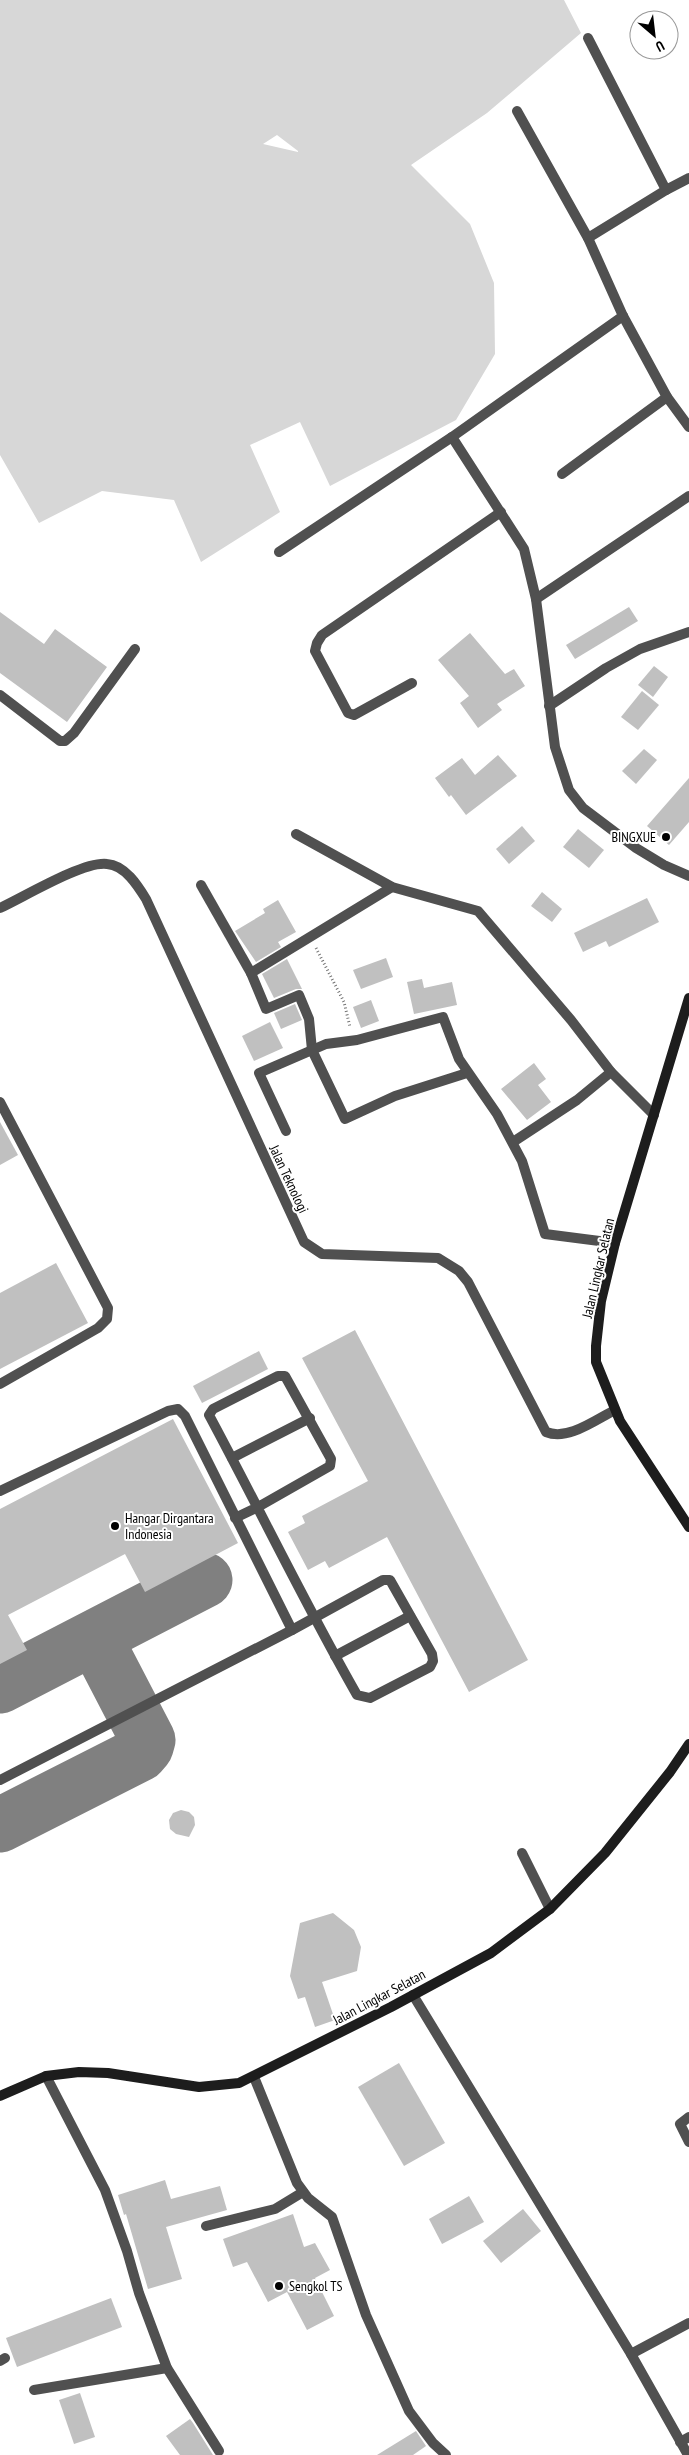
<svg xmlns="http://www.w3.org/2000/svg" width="689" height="2455" viewBox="0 0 689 2455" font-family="'PT Sans Narrow',sans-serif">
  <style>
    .green { fill: #d7d7d7; fill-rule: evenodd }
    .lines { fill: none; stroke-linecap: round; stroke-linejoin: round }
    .taxiway { stroke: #808080; stroke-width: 55 }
    .building { fill: #c0c0c0 }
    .path { stroke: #727272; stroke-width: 3; stroke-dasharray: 1 2.5; stroke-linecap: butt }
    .lane { stroke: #505050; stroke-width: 10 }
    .street { stroke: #505050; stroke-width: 10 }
    .secondary { stroke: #1d1d1d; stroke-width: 10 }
    .poi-dot { fill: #000; stroke: #fff; stroke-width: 2 }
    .labels { text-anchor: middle; stroke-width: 4; stroke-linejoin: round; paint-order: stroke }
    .poi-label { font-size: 14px; fill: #000; stroke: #fff; text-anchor: start }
    .street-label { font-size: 14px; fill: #000; stroke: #fff }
  </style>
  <rect width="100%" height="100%" fill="#fff"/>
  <!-- green -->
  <path class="green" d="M0 0H564L581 33 487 113 411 165 470 224 494 283 495 354 456 420 330 486 300 422 250 445 280 512 201 562 174 500 102 491 39 523 0 455ZM277 135 298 151V152L263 144Z"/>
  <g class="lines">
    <!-- taxiway -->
    <g class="taxiway">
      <polyline points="0,1686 205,1580"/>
      <polyline points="0,1825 140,1754 146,1747 148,1740 95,1638"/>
    </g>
  </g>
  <!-- building -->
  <g class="building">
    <polygon points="629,607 638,621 575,659 566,645"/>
    <polygon points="0,612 44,644 55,629 107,667 67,722 0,673"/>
    <polygon points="470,633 505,674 514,669 525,686 497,704 502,710 478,728 460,703 469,696 438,660"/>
    <polygon points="654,666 668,677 653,697 638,685"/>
    <polygon points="642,691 659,705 638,730 621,717"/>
    <polygon points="644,749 657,760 636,784 622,771"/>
    <polygon points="498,755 517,776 466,815 451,795 449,797 435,778 462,758 475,775"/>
    <polygon points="689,778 689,822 669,845 647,826"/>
    <polygon points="522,826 535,841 509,864 496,849"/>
    <polygon points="578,829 604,850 589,868 563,847"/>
    <polygon points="542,892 562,909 552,922 531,906"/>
    <polygon points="647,898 659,922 609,947 606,941 583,952 574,933"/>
    <polygon points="278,900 296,932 278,942 281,947 256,962 235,931 265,913 263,909"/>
    <polygon points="386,958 393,977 361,989 353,970"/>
    <polygon points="287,959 302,989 296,989 274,998 262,974"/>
    <polygon points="422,979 424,988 452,982 457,1005 414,1014 407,982"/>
    <polygon points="371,1000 379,1021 361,1028 353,1007"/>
    <polygon points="295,1004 302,1020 281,1029 274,1013"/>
    <polygon points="270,1022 283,1048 254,1061 242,1036"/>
    <polygon points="534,1063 546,1079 538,1085 551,1102 527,1120 501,1089"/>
    <polygon points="0,1122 18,1155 0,1165"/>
    <polygon points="56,1263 88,1323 0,1369 0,1293"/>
    <polygon points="355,1330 528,1660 469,1692 387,1537 329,1568 325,1561 308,1570 288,1532 305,1523 302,1516 368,1481 302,1358"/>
    <polygon points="259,1351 268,1369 202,1403 193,1386"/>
    <polygon points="173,1419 238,1543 145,1592 125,1554 8,1615 27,1650 0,1664 0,1509"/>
    <polygon points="181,1810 189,1812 194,1817 195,1825 189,1837 176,1834 170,1829 169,1820 173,1813"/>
    <polygon points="333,1913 354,1930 361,1947 357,1971 322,1982 335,2020 315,2027 305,1997 298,1999 290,1976 300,1923"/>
    <polygon points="399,2063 445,2143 404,2166 358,2087"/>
    <polygon points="165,2180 171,2199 220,2186 227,2210 166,2227 182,2279 148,2289 126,2214 124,2215 118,2195"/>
    <polygon points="469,2196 484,2222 442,2244 429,2219"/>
    <polygon points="523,2209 541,2231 501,2263 483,2241"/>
    <polygon points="293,2214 304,2247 315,2243 330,2270 315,2278 334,2316 307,2330 287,2292 268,2302 247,2262 233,2267 223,2239"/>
    <polygon points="111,2298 122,2327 17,2367 6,2338"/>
    <polygon points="80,2393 95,2437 74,2444 59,2400"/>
    <polygon points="190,2419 193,2423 213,2455 180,2455 166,2436"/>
    <polygon points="416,2431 426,2446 413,2455 377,2455"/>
  </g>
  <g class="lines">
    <!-- path -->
    <polyline class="path" points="316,948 344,1002 350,1027"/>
    <!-- lane -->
    <g class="lane">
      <polyline points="0,695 60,741 65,741 74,733 135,649"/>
      <path d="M0 908C24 897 83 861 107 864 125 865 138 886 146 899L304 1242 322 1254 438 1258 459 1271 468 1282 546 1432C568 1441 595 1420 615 1410"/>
      <polyline points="0,1102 108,1308 107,1319 98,1328 0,1384"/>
      <polyline points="232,1458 310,1418"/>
      <polyline points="0,1491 168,1411 178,1409 185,1416 292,1630"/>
      <polyline points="335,1656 410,1616"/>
      <path d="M0 1780 292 1630 383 1580H390L432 1654 433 1661 430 1667 370 1698 357 1695C305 1604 259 1508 209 1415L213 1409 278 1376H285L331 1459 330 1466 258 1507 235 1518"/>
    </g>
    <!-- street -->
    <g class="street">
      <polyline points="517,111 588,238 623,316 667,397 689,427"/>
      <polyline points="666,190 689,178"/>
      <polyline points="588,238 666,190 588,38"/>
      <polyline points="452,437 524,549 536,599 555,747 569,790 583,808 636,848 664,865 689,876"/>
      <polyline points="562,474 667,397"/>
      <polyline points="279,552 452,437 623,316"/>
      <polyline points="536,599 689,496"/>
      <polyline points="412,683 354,715 348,713 315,651 317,643 322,635 501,512"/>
      <polyline points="549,706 606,668 640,649 689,632"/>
      <polyline points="296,834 392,887 478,911 571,1020 611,1072"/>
      <polyline points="201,885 251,973"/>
      <polyline points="392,887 251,973 266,1009 299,995 309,1019 312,1050 345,1119 395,1096 467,1073"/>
      <polyline points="286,1131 259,1073 326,1044 357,1040 443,1017 459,1059 497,1114 522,1161 545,1234 615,1243"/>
      <polyline points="513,1142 577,1100 611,1072 654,1115"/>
      <polyline points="522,1853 550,1909"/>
      <polyline points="413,1995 631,2354 688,2455"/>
      <polyline points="46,2076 105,2190 127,2251 139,2293 167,2368 219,2451"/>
      <polyline points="254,2077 297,2183 308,2198 332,2217 366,2315 409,2411 433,2443 446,2455"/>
      <polyline points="689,2117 680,2124 689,2142"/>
      <polyline points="206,2226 275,2209 303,2192"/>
      <polyline points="631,2354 689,2323"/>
      <polyline points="0,2361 5,2358"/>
      <polyline points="34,2390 167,2368"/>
      <polyline points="680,2442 689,2437"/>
    </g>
    <!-- secondary -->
    <g class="secondary">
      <polyline points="689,998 615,1243 601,1301 596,1346 596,1362 620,1421 689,1527"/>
      <polyline points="0,2096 46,2076 79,2072 108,2073 199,2087 239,2083 391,2007 491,1953 550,1909 605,1853 670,1772 689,1744"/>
    </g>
  </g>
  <!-- markers -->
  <g class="poi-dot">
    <circle cx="666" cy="837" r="5"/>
    <circle cx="115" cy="1526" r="5"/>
    <circle cx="279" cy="2286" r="5"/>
  </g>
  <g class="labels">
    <!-- poi labels -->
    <g class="poi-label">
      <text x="656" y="842" text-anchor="end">BINGXUE</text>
      <text x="125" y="1523">Hangar Dirgantara<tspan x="125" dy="16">Indonesia</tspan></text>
      <text x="289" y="2291">Sengkol TS</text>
    </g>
    <!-- street labels -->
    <g class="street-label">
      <text transform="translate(289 1179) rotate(65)" y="5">Jalan Teknologi</text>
      <text transform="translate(598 1268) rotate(-77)" y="5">Jalan Lingkar Selatan</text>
      <text transform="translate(379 1997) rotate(-28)" y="5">Jalan Lingkar Selatan</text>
    </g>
  </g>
  <!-- north arrow -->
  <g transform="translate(654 35) rotate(152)"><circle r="24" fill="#ffffff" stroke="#999999"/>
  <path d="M0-4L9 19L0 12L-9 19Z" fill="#000000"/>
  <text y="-8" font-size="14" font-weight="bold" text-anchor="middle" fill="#000000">U</text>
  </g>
</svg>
